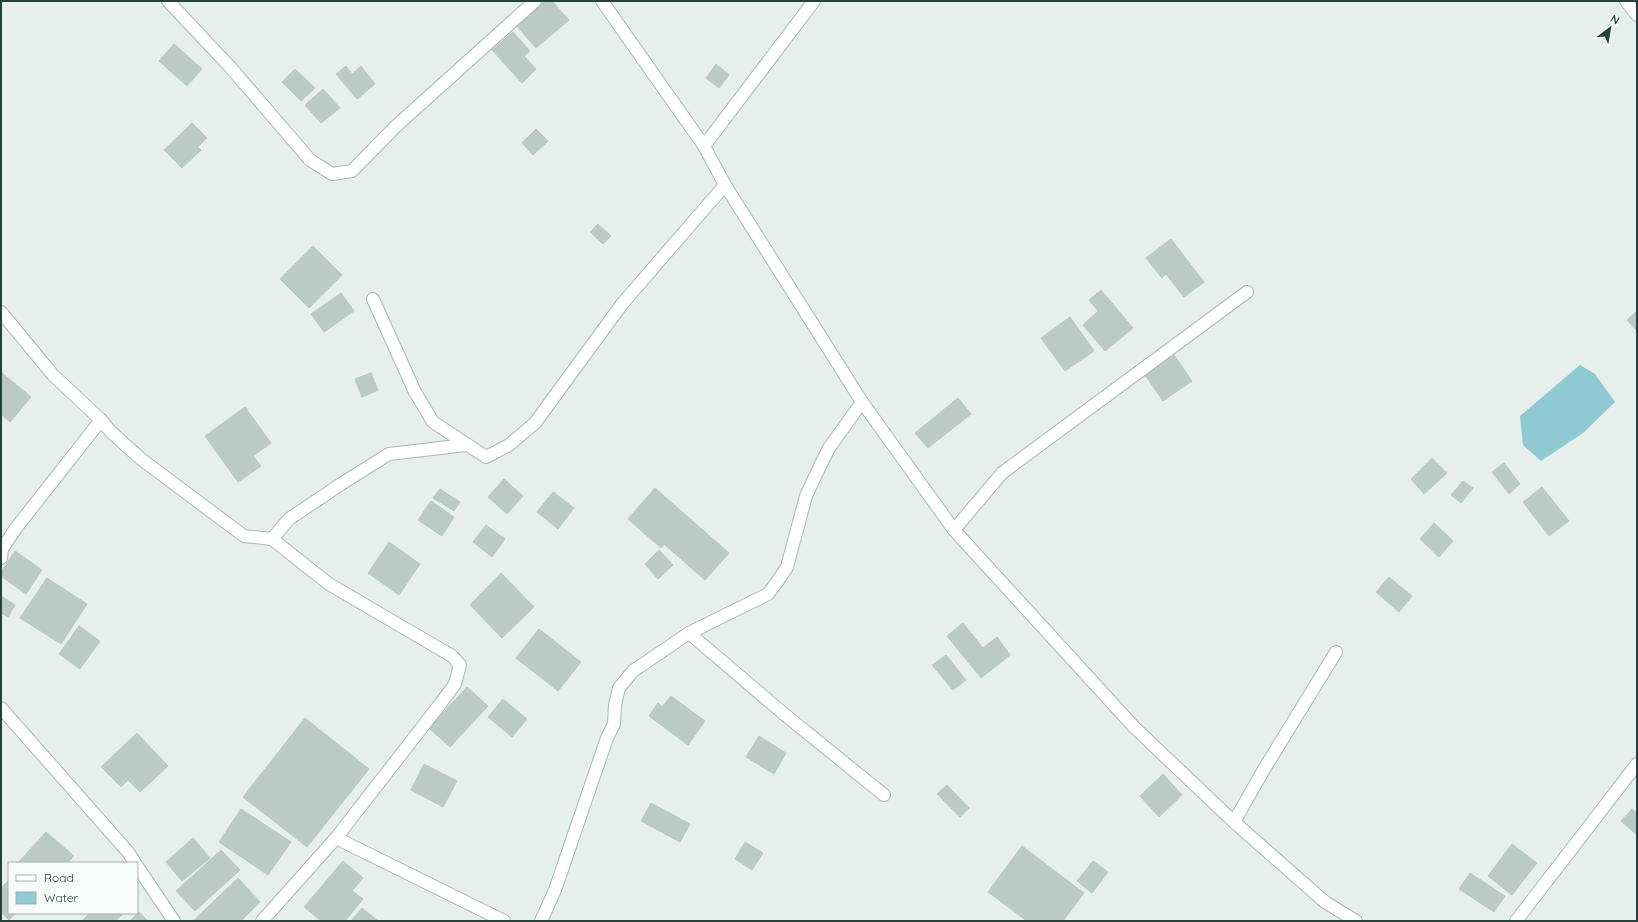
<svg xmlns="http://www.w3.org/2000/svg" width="1638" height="922" viewBox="0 0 1638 922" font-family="Quicksand,sans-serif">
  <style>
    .water { fill: #8ec9d4 }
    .building { fill: #bbcac4; stroke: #b8c9c2 }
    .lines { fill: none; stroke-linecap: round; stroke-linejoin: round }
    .service-casing { stroke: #a8b8b2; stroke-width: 14 }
    .minor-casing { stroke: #a8b8b2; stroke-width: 14 }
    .service { stroke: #fff; stroke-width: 12 }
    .minor { stroke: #fff; stroke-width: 12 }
  </style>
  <rect width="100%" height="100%" fill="#e6efeb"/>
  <!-- water -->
  <polygon class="water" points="1580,365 1595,374 1615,402 1583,433 1541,461 1523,445 1520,416"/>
  <!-- building -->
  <g class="building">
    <polygon points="545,1 552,1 569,20 536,48 516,25"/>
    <polygon points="513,32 530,51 524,56 536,69 522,83 492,50"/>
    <polygon points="174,44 202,69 187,86 159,61"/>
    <polygon points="716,64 729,75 719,88 706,78"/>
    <polygon points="346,66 352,74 361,66 375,84 357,99 336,74"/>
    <polygon points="295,69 315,88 301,101 282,82"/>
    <polygon points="323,89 340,108 321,123 305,105"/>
    <polygon points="192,123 207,138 198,147 201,150 182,168 164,150"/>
    <polygon points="536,129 548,141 533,155 522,143"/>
    <polygon points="598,224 611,236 603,244 590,232"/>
    <polygon points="1171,239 1204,282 1184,297 1166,274 1162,278 1146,258"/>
    <polygon points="313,246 342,275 309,308 280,279"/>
    <polygon points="1101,290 1133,328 1105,351 1083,325 1098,311 1089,300"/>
    <polygon points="341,293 354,311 324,332 311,314"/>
    <polygon points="1637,311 1637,331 1627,320"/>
    <polygon points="1070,317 1094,351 1065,371 1041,338"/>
    <polygon points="1172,352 1192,381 1163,401 1143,372"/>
    <polygon points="1,372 31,397 10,422 1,414"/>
    <polygon points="371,373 378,390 362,397 355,379"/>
    <polygon points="958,398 971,414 928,448 915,433"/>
    <polygon points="245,407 271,443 253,456 261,466 238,482 205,436"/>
    <polygon points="1432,458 1447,473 1424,494 1411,479"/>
    <polygon points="1504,463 1520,484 1509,494 1492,472"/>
    <polygon points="504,479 523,496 507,514 488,497"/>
    <polygon points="1463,481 1473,488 1461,503 1451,495"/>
    <polygon points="1542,487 1569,521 1549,536 1523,502"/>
    <polygon points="655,488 729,553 705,580 664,544 661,548 628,519"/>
    <polygon points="440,489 460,502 454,511 433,498"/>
    <polygon points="553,492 574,508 558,529 537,512"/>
    <polygon points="431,501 454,517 442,536 418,520"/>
    <polygon points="1434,523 1453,541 1439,557 1420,539"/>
    <polygon points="486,525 505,539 492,557 473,542"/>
    <polygon points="389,542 420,564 399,595 368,573"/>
    <polygon points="659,550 673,565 658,579 645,564"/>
    <polygon points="15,551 42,570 26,594 1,576 1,572"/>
    <polygon points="501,573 534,607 502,638 470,605"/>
    <polygon points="1389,577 1412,596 1399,612 1376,592"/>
    <polygon points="47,578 87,604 61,644 20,618"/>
    <polygon points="1,596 15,605 8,617 1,613"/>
    <polygon points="963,623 983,648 997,637 1010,655 981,678 947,636"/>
    <polygon points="79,626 100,641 80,669 59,654"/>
    <polygon points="539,629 581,662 558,691 516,658"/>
    <polygon points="946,655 966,680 953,690 932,665"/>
    <polygon points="467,687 488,706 450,747 429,728"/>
    <polygon points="671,696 705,721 688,745 649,716 658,703 662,707"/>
    <polygon points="503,699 527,719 512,737 488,717"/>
    <polygon points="305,718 369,769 307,847 243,797"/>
    <polygon points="137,733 168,766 140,792 128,780 121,787 101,767"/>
    <polygon points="759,736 786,753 774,774 746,757"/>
    <polygon points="424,764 457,781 443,807 411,790"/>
    <polygon points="1163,774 1182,795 1159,817 1140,796"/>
    <polygon points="947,785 969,808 960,817 937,794"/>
    <polygon points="651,803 690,824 680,842 641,821"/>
    <polygon points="241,809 291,842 268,875 219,842"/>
    <polygon points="1632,809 1637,813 1637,835 1621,821"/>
    <polygon points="46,832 74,856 67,863 18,863"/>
    <polygon points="193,838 210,858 182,881 166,862"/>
    <polygon points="745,842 763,853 752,870 735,859"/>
    <polygon points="1512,844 1537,863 1512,895 1488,876"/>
    <polygon points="1022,846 1084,893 1063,921 1027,921 988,892"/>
    <polygon points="221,850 240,870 195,911 176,891"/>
    <polygon points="343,861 363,878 352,891 363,899 345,921 321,921 304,907"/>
    <polygon points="1093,861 1108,872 1092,893 1077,881"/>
    <polygon points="1470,873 1505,896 1494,912 1459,889"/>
    <polygon points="238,878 260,902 241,921 194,920"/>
    <polygon points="9,880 9,913 16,913 9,920 1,912 1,888"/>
    <polygon points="362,908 378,921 351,921"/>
    <polygon points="139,912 148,921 130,921"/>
    <polygon points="90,913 124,913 115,921 82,921"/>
  </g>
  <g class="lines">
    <!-- service casing -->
    <g class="service-casing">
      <polyline id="service" points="1234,822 1263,771 1336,652"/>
    </g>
    <!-- minor casing -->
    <g class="minor-casing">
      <g id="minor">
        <polyline points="168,1 231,68 310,160 332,174 352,171 395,127 535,1"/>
        <polyline points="602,1 704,146 725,185 862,402 954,530 1134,727 1234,822 1325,902 1356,921"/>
        <polyline points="1626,1 1637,15"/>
        <polyline points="704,146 814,1"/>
        <polyline points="373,299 415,392 433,422 486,457 509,445 535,423 622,304 725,185"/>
        <polyline points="1,312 53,375 101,420"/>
        <polyline points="954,530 1002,473 1247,292"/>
        <polyline points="272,539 289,519 341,484 389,454 466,445"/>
        <polyline points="1,558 2,549 16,528 101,420 111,432 141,459 244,536 272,539 329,584 452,656 460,665 455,684 441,703 336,838 262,921"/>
        <polyline points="689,633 784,714 884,795"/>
        <polyline points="1,708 128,852 135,863"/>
        <polyline points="336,838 504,921"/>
        <polyline points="137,866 174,921"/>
        <polyline points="541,921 555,890 607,738 614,724 615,705 619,688 633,671 689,633 768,594 777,582 787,567 806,496 820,466 829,448 862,402"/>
        <polyline points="1516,921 1637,764"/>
      </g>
    </g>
    <!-- service -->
    <use href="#service" class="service"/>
    <!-- minor -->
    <use href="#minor" class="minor"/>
  </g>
  <!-- border -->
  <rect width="1638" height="922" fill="none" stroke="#24423a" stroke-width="4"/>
  <!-- legend -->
  <rect x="8" y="862" width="130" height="52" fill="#f7fbf9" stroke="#a3b1ad"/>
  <rect x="16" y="875" width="20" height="6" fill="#ffffff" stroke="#a3b1ad"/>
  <text x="44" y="882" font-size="12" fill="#24423a">Road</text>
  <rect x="16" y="892" width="20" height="12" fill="#8ec9d4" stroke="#a3b1ad"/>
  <text x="44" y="902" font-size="12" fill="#24423a">Water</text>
  <!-- north arrow -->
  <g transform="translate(1610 28) rotate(31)" stroke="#f7fbf9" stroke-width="3" paint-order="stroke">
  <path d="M0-3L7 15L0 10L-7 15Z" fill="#24423a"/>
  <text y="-6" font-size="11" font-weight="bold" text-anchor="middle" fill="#24423a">N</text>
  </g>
</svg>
